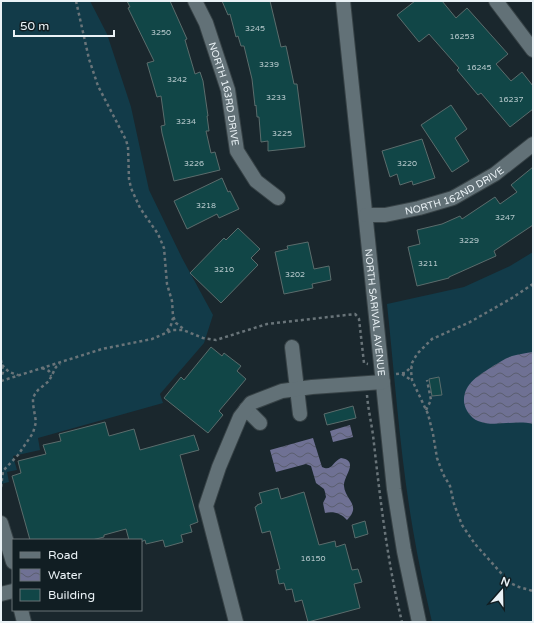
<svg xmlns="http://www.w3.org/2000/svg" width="534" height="623" viewBox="0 0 534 623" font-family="'Varela Round',sans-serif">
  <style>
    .grass { fill: #123b49 }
    .water { fill: url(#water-waves) }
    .building { fill: #114647; stroke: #5b6c6c }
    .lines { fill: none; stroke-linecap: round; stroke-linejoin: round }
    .minor-casing { stroke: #374246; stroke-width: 16 }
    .path { stroke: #697479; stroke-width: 2.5; stroke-dasharray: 3 3; stroke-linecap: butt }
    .minor { stroke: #627177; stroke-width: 14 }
    .labels { text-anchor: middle; stroke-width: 3; stroke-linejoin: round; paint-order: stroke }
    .number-label { font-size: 8px; fill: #b4c7ca }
    .street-label { font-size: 10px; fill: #eaf2f6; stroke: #111e23 }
  </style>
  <defs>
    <pattern id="water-waves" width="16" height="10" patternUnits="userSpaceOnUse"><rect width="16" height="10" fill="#6f7194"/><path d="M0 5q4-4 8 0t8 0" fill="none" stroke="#5a5d6f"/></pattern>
  </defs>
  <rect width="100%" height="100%" fill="#1a272d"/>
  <!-- grass -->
  <g class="grass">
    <polygon points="1,1 90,1 107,34 131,107 149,190 182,258 213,315 204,343 160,394 163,403 38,438 40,450 13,456 17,470 7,472 9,482 1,484"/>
    <path d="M533 252V622H432C425 591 418 561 413 530 400 455 395 379 387 304L464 287 510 266Z"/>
  </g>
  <!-- water -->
  <g class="water">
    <path d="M533 352V424C515 419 495 428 478 421 471 418 465 410 464 402 463 383 480 375 493 366 499 363 505 358 512 356 519 354 526 353 533 352Z"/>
    <polygon points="350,425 353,437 333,442 330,431"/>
    <path d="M313 438 322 467C332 472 333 461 341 458 360 461 343 476 344 486 345 500 362 505 347 520 341 513 333 511 325 513L323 503 326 497 325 492 324 489 316 483 311 466 306 464 276 472 270 450Z"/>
  </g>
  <!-- building -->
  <g class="building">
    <polygon points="127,1 170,1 187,39 185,40 195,74 200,72 203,81 208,116 207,116 209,131 206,131 211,153 215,152 220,170 174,181 162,133 161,126 165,125 161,96 157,97 147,63 154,61 128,8 130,7"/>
    <polygon points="222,1 270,1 281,47 286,46 294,84 297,84 305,147 268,151 268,141 261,142 259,117 257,117 256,105 255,106 252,79 244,46 241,46 238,36 236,37 230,14 228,15"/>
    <polygon points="415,1 442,1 456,18 467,8 508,54 496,64 511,81 522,72 533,86 533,109 510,127 481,93 478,95 457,70 459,68 429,34 419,42 397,15"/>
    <polygon points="451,105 467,129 455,138 469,161 452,172 421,125"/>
    <polygon points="422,139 435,178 413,185 412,181 400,185 397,174 390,177 382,151"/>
    <polygon points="533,167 533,225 494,251 496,256 449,277 449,278 417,286 408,247 420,244 417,230 442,224 460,216 462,219 495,197 500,204 517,192 511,185"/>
    <polygon points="222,178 228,192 230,191 239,209 219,218 217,214 187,229 174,201"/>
    <polygon points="238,228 260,249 251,258 258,265 221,303 190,273 224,238 226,240"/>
    <polygon points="308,242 314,269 329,266 331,280 312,284 313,288 284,294 275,252 288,249 287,246"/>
    <polygon points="211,347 222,356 224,353 241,366 237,371 246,379 219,411 223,415 208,433 164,398 181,377 184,380"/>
    <polygon points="439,377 442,395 432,396 429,379"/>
    <polygon points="353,406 356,418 327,425 324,414"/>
    <polygon points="105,422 109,436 134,429 140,450 194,435 199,450 180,455 198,522 190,525 192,532 181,535 183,542 165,547 163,540 146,544 145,540 141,542 141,540 129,540 126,529 104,535 104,537 92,540 30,540 12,476 21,473 18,461 46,454 43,445 61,441 59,434"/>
    <polygon points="278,488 281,499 304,492 319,545 335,541 336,547 345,544 352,570 358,569 362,582 354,584 360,608 308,622 302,600 295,602 292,589 286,590 284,583 279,584 276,570 280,569 270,531 262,533 255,507 257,506 257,505 262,503 259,493"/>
    <polygon points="365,521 368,534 355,538 352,525"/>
  </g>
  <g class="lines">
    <!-- minor casing -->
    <g class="minor-casing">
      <g id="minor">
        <path id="s1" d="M195 1 206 23 228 90 237 151 256 181 278 198"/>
        <path id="s2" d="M343 1 394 489 404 551 419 622"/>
        <polyline points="496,1 533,50"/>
        <path id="s3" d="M366 215H385L419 208 453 198 495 174 533 144"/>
        <polyline points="292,347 300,414"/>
        <polyline points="246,409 260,423"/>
        <polyline points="1,523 13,562"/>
        <polyline points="1,594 13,591"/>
        <polyline points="21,610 24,622"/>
        <polyline points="236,622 206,506 219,467 240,417 251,403 282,391 312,387 383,382"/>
      </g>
    </g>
    <!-- path -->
    <g class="path">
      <polyline points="76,1 89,59 98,86 126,140 128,147 129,179 131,188 140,208 158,234 164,248 167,284 172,301 173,316 176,323 185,330"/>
      <polyline points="533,284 512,298 470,322 432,339 417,354 412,363 411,371 412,380 428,414 433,434 437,458 443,474 450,486 454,504 462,525 475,544 510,583 519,587 533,591"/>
      <polyline points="167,331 171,325 173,318"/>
      <polyline points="1,360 3,372 1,378"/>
      <polyline points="2,365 9,372 18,375"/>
      <polyline points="42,368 49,371 51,376"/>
      <polyline points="396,374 405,373 412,366"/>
      <polyline points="402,374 411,380"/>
      <polyline points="1,381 102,349 152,339 173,330 183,330 203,338 216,340 267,324 355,314 357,316 359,319 364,363 368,364"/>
      <path d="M367 395C368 408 371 421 373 435 380 497 387 561 402 622"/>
      <polyline points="426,410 431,400 427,380"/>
      <polyline points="1,487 3,471 18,455 33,433 36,422 33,404 33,398 35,394 38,390 49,381 56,367 60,364"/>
    </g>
    <!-- minor -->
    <use href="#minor" class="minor"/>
  </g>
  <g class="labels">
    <!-- number labels -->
    <g class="number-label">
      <text x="255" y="31">3245</text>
      <text x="161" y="35">3250</text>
      <text x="462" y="39">16253</text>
      <text x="269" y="67">3239</text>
      <text x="479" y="70">16245</text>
      <text x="177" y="82">3242</text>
      <text x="276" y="100">3233</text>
      <text x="511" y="102">16237</text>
      <text x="186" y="124">3234</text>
      <text x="282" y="136">3225</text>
      <text x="194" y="166">3226</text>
      <text x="407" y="166">3220</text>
      <text x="206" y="208">3218</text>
      <text x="505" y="220">3247</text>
      <text x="469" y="243">3229</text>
      <text x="428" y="266">3211</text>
      <text x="224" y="272">3210</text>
      <text x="295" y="277">3202</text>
      <text x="313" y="561">16150</text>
    </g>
    <!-- street labels -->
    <g class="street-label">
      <text dy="4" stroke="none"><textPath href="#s1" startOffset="98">NORTH 163RD DRIVE</textPath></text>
      <text dy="4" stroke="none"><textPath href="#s3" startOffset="93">NORTH 162ND DRIVE</textPath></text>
      <text dy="4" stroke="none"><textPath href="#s2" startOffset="313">NORTH SARIVAL AVENUE</textPath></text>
    </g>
  </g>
  <!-- border -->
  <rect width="534" height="623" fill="none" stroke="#eaf2f6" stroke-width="4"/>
  <!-- legend -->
  <rect x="12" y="539" width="130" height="72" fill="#111e23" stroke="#687377"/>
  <rect x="20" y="552" width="20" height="6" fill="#627177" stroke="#687377"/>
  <text x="48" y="559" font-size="12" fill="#eaf2f6">Road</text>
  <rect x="20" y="569" width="20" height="12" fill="url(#water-waves)" stroke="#687377"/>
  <text x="48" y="579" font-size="12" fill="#eaf2f6">Water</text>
  <rect x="20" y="589" width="20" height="12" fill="#114647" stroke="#687377"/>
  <text x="48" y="599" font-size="12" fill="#eaf2f6">Building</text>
  <!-- north arrow -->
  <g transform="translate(502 591) rotate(20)" stroke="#111e23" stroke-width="3" paint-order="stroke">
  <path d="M0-3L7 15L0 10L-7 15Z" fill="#eaf2f6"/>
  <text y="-6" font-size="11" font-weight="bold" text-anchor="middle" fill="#eaf2f6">N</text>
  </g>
  <!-- scale -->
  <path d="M14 30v6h100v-6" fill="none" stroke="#eaf2f6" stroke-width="2"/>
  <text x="20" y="30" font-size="12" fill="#eaf2f6" stroke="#111e23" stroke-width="3" paint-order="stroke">50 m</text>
</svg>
